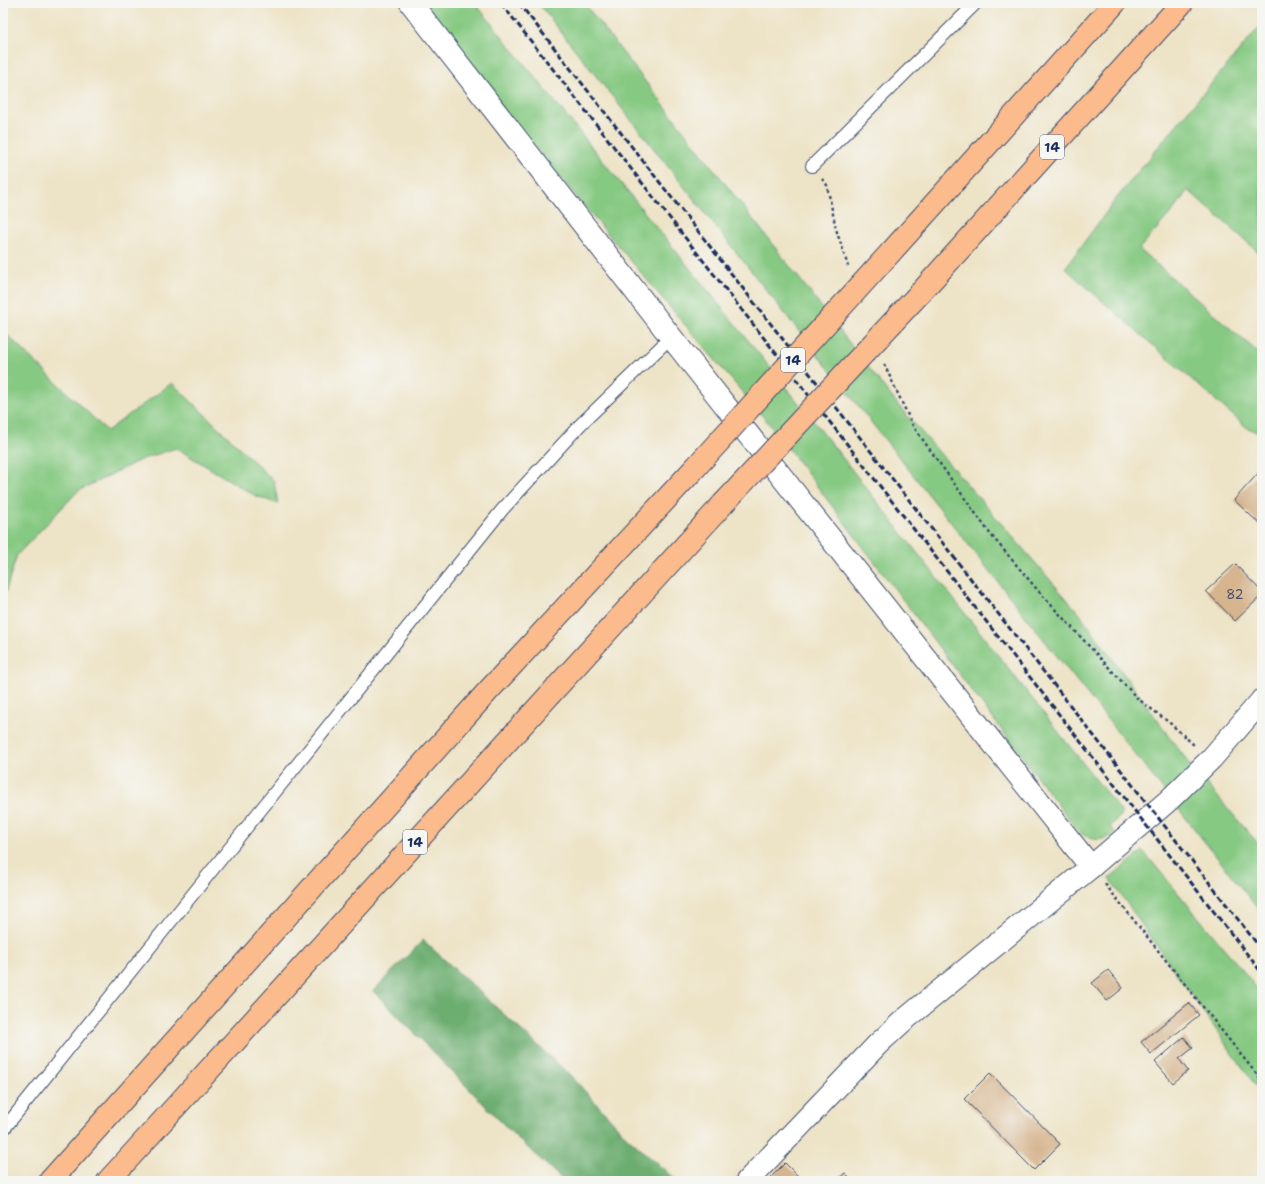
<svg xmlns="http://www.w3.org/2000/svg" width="1265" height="1184" viewBox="0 0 1265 1184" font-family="'Shantell Sans',sans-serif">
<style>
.green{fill:#86c982;stroke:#507c70}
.forest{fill:#6cad70;stroke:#446e67}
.building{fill:#d5b48e}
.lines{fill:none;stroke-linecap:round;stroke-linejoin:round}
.lane-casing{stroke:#3a4a6e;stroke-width:14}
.street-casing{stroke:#3a4a6e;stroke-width:24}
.primary-casing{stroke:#3a4a6e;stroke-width:24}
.path{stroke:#3a4a6e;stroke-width:2.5;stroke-dasharray:3 3;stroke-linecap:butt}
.lane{stroke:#fff;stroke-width:12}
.street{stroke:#fff;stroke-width:22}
.primary{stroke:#fbbb8c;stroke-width:22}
.rail{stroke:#1b2f5e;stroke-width:3;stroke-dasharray:6 3;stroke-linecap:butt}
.primary-bridge-casing{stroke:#3a4a6e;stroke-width:24;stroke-linecap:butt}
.primary-bridge{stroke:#fbbb8c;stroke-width:22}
.labels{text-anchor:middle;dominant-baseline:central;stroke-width:3;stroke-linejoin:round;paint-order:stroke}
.number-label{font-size:13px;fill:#4a506a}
.shield{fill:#f6f6f2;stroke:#5d6b8a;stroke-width:1}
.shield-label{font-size:14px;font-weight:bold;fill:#1b2f5e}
</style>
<rect width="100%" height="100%" fill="#f6f6f2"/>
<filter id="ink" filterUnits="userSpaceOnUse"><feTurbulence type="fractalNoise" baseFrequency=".025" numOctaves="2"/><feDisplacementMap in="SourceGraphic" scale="8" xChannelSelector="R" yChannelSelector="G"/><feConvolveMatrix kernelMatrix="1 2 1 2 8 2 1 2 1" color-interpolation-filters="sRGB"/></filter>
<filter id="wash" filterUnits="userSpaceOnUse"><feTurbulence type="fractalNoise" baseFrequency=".012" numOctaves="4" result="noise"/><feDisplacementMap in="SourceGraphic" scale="16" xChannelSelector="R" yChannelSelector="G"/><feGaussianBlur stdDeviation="0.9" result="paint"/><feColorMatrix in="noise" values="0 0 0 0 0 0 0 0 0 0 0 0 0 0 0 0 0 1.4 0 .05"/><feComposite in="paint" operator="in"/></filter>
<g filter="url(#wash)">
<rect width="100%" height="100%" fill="#ede3c6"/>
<g class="green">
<path d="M420,3H475L819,428L1123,814L1110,826L1115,833C1102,843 1090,841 1078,831L776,432L501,108Z"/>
<polygon points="538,3 584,3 898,405 1079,613 1191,766 1262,848 1262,914"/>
<polygon points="1262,24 1262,255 1188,190 1176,207 1139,249 1262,356 1262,435 1246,427 1065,268 1116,199 1178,123"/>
<polygon points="3,331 107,431 172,383 274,481 278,504 254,495 176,448 140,460 78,491 17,555 3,600"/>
<polygon points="1143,851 1249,978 1262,996 1262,1095 1109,878"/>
</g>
<polygon class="forest" points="423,940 572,1077 626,1136 677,1181 564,1181 515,1136 373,991"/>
<g id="blocks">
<g class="building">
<polygon points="1262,469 1262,526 1234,500"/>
<polygon points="1235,564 1262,592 1262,595 1235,621 1206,591"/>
<polygon points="1108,970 1123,988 1107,1001 1092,983"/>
<polygon points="1189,1003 1199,1015 1151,1054 1141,1042"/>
<polygon points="1184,1037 1193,1048 1179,1059 1188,1071 1173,1083 1155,1062"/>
<polygon points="990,1073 1060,1144 1034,1170 964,1099"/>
<polygon points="785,1163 803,1181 767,1181"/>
<polygon points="845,1173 853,1181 836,1181"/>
</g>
</g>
</g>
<g filter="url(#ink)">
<use href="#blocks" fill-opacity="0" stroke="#3a4a6e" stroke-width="1"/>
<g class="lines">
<g class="lane-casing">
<g id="lane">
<polyline points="812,166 976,3"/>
<polyline points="3,1130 502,510 580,425 671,337"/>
</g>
</g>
<g class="street-casing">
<g id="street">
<polyline points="411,3 671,337 1091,867"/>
<polyline points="747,1181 878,1044 903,1021 1091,867 1169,800 1211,759 1262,700"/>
</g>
</g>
<g class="primary-casing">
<g id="primary">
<polyline points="891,252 1115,3"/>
<polyline points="922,291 1182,3"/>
<polyline points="50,1181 488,691 695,468"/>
<polyline points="108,1181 723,504"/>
</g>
</g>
<g class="path">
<polyline points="822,179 827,185 836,229 848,266"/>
<polyline points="884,364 913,426 991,535 1041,594 1137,698 1171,724 1194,745"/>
<polyline points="1105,884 1262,1081"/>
</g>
<use href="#lane" class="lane"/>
<use href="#street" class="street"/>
<use href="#primary" class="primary"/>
<g class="rail">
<polyline points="501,3 1262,973"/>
<polyline points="519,3 1262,950"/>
</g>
<g class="primary-bridge-casing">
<g id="primary-bridge">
<polyline points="695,468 891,252"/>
<polyline points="723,504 922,291"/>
</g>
</g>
<use href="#primary-bridge" class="primary-bridge"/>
</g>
</g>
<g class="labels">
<g class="number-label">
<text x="1235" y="594">82</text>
</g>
<g class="shield">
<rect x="1040" y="135" width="24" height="24" rx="3"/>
<rect x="781" y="348" width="24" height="24" rx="3"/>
<rect x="403" y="830" width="24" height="24" rx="3"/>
</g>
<g class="shield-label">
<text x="1052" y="147">14</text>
<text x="793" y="360">14</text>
<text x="415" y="842">14</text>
</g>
</g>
<rect width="1265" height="1184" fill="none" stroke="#f6f6f2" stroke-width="16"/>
</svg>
